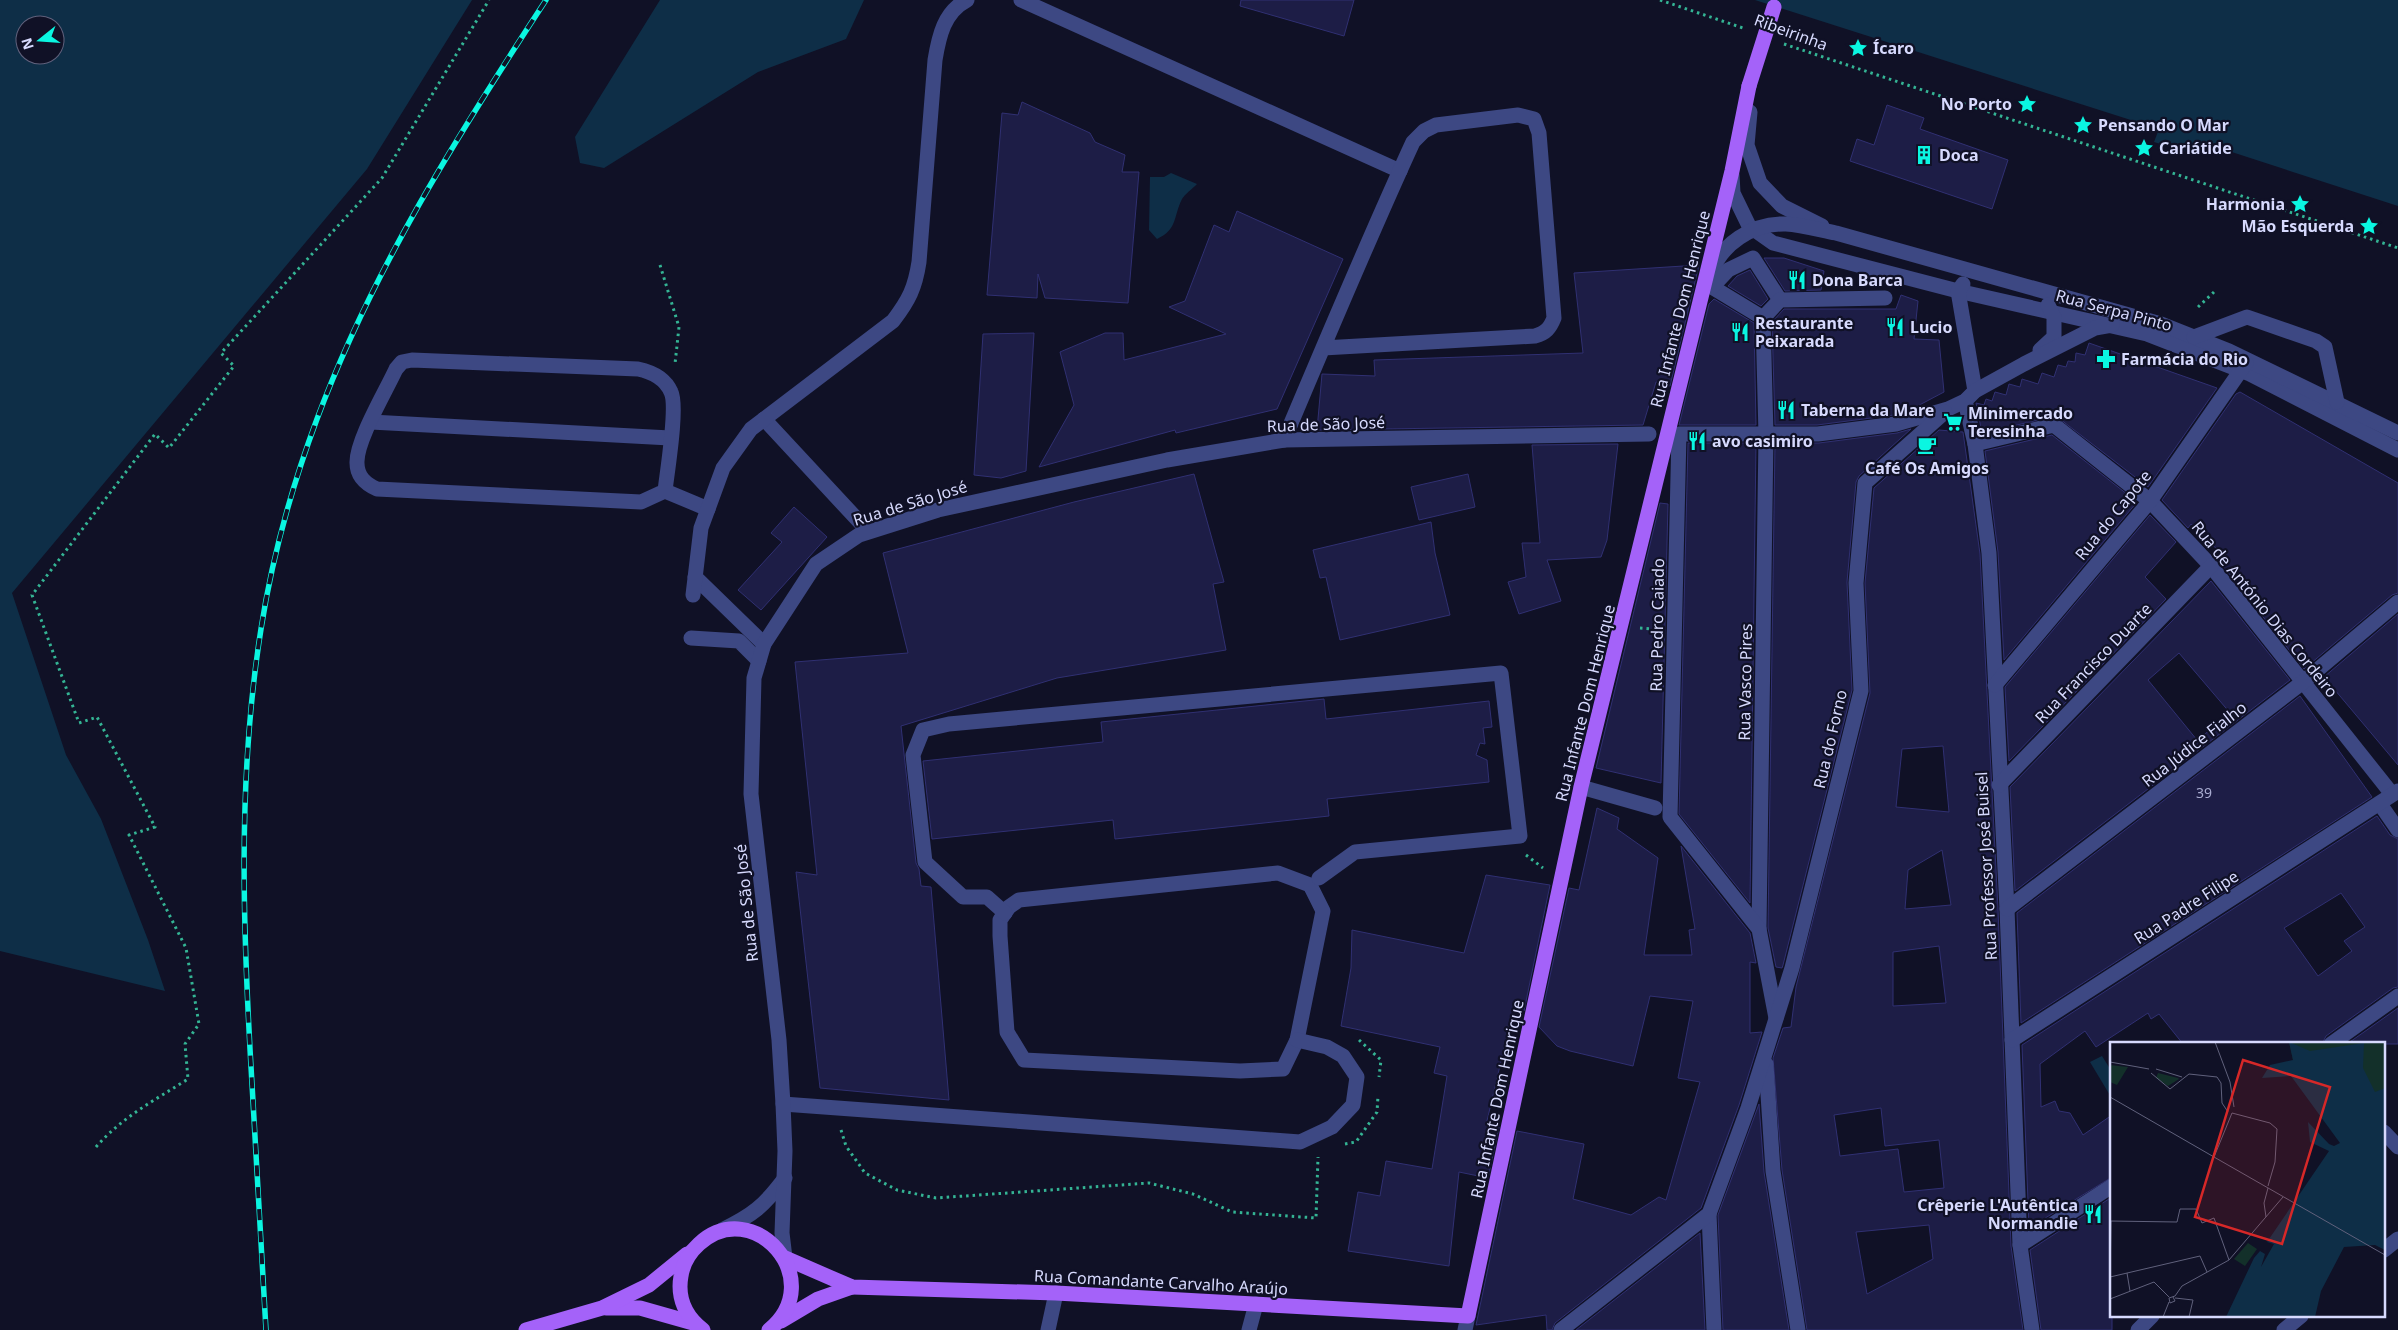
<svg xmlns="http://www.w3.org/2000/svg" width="2398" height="1330" viewBox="0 0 2398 1330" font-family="'Noto Sans',sans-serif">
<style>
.water{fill:#0e2e47;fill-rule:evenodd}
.building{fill:#1d1d46;stroke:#303072;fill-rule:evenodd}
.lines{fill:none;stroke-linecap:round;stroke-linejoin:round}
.path{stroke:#34b494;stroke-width:3;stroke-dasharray:2.5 4;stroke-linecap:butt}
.minor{stroke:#3d4883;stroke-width:15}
.major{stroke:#a462f9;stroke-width:15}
.rail-casing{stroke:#0af6e1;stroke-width:5.5}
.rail{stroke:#101126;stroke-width:4;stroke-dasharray:11;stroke-linecap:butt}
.major-bridge{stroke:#a462f9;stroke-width:15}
.labels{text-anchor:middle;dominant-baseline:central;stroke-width:4.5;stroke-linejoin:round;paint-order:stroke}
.number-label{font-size:14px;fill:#a8abd0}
.street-label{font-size:16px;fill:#d7dafe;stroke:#101126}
.poi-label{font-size:16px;font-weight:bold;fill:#d7dafe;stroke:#101126;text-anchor:start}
.inset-road{fill:none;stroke:#60617c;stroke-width:1}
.view{fill:#d62828;fill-opacity:0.15;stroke:#d62828;stroke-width:2.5}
.inset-edge{fill:none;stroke:#d7dafe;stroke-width:2.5}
</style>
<rect width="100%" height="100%" fill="#101126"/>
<g class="water">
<path d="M0,0H472L367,169L12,593L66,755L101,819L148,940L165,991L0,951ZM25,25H55V55H25Z"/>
<polygon points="660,0 864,0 846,39 758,72 604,168 580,163 575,137"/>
<polygon points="1755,0 2398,0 2398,206 2204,143 2199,156 2154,142 2159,129"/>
<path d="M1171,173L1197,184C1192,189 1185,194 1182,199C1173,217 1178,229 1157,239L1149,230L1150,177H1164Z"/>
<polygon points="2102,1056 2112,1072 2111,1097 2090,1062"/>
</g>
<g class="building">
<polygon points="1241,0 1354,0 1344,36 1240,6"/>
<polygon points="1022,102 1090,133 1095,142 1125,155 1122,172 1139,172 1128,303 1045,298 1038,274 1037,298 987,295 1002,113 1018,115"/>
<polygon points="1887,105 1924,118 1920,129 2008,160 1992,209 1850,161 1857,139 1874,145"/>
<polygon points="1237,211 1343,259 1277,409 1176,433 1175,430 1039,467 1074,405 1060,352 1105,333 1123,333 1124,360 1226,334 1169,307 1185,301 1214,225 1229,232"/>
<polygon points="1764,258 1784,258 1824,271 1821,290 1785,291"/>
<polygon points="1699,265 1670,386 1656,382 1643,425 1317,430 1322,374 1375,376 1374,360 1583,353 1574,273"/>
<polygon points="1750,270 1768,299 1761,306 1728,286 1737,276"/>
<polygon points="1901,295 1918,301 1914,339 1939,340 1944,392 1908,411 1894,415 1817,425 1775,425 1772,322 1784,309 1896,309"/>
<polygon points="1714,299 1754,323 1756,425 1679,425 1709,304"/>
<polygon points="1034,333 1026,471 1001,478 974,475 983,334"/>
<polygon points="2089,343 2217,388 2148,487 2056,416 1982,433 1976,403 1984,405 1986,399 1992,401 1995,392 2006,395 2009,384 2020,387 2022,379 2038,384 2042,373 2054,377 2058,365 2066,367 2068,361 2075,362 2076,353 2085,355"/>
<polygon points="2240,392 2398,483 2398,593 2392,595 2304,669 2224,567 2229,561 2191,524 2188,528 2162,500 2236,394"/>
<polygon points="1911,429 1859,476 1856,482 1847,582 1852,690 1783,965 1782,968 1776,967 1768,928 1775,443 1819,443 1897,433"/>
<path d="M1939,430L1963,432L1980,554L1998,909L2011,1246L2023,1330H1807L1782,1170L1773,1058L1783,1028L1791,1027L1796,987L1870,693L1865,583L1874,488ZM1943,746L1949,812L1896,807L1902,749ZM1942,850L1951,905L1905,909L1908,870ZM1939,946L1946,1003L1893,1006V952ZM1881,1108L1885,1146L1939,1140L1944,1188L1904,1192L1898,1149L1840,1156L1834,1115ZM1929,1225L1933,1259L1867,1294L1856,1232Z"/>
<polygon points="2052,435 2137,502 2004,660 1998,552 1985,451"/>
<polygon points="1688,443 1756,443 1750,903 1679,814"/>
<polygon points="1618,444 1607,540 1601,557 1547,560 1561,601 1519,614 1508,582 1526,577 1522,543 1540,543 1532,445"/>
<polygon points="1194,474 1224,582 1213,584 1226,650 1057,678 901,726 916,863 919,869 921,886 931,887 949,1100 820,1088 796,872 817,875 795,662 908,653 883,553 1074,502"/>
<polygon points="1468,474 1475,507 1419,520 1411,487"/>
<polygon points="1660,503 1668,504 1661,783 1596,768"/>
<polygon points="794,507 827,537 761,610 738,590 782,542 771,533"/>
<polygon points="2150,515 2176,542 2145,577 2166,599 2009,761 2005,687"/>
<polygon points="1431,522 1435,553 1450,615 1340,640 1326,577 1320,578 1313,550"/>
<path d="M2211,581L2290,680L2015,891L2010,787ZM2179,653L2231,714L2197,740L2148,680Z"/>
<polygon points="2398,614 2398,765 2324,677"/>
<polygon points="2300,696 2372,797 2021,1023 2017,913"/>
<polygon points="1324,699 1326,719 1489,701 1492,727 1483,728 1485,744 1480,743 1476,755 1487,760 1489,782 1327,799 1329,816 1115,839 1113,820 932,839 923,761 1103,742 1101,722"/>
<polygon points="1597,808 1619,818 1617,829 1658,858 1644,955 1692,955 1689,930 1695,929 1681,846 1750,933 1756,963 1750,962 1750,1033 1762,1032 1739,1105 1701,1208 1555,1323 1552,1330 1547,1330 1546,1315 1476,1325 1517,1131 1584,1144 1573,1199 1631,1215 1659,1197 1666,1200 1700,1082 1678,1078 1693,1001 1650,996 1633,1066 1570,1051 1557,1046 1539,1027 1569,888 1579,890"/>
<path d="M2377,816L2390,835L2398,839V987L2393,988L2326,1036L2322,1044H2183L2159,1014L2151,1019L2148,1013L2096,1047L2085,1031L2040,1064L2041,1107L2055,1101L2059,1111L2070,1113L2083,1135L2112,1115V1177L2029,1228L2022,1045ZM2341,893L2365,927L2344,941L2352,951L2318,976L2284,928Z"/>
<polygon points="1486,875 1550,885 1524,1011 1515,1002 1486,1125 1499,1127 1488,1178 1459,1172 1449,1266 1348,1251 1358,1192 1380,1196 1386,1161 1432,1169 1447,1076 1434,1073 1440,1047 1341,1026 1351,968 1352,930 1464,953"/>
<polygon points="2398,1008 2398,1044 2347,1044"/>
<polygon points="1759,1104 1764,1172 1789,1330 1723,1330 1718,1215"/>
<polygon points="2112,1197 2112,1330 2041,1330 2030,1250"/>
<polygon points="1700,1233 1705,1330 1576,1330"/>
</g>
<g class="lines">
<g class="path">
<polyline points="1660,0 1746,29"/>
<polyline points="1784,44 2398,248"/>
<polyline points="660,265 679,327 675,364"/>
<polyline points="2198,307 2214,292"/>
<polyline points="1640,628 1654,629"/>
<polyline points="1526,855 1543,868"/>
<polyline points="1359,1040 1381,1060 1379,1077"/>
<polyline points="841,1130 846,1146 865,1173 897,1190 936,1198 1149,1183 1193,1194 1232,1212 1316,1218 1318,1157"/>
<polyline points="1345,1144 1356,1142 1377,1112 1378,1096"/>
<path d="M96,1147C122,1117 155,1100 188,1079L185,1044L199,1024L186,948L129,835L155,827L97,717L79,723L32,595L155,434L169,448L234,366L221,353L382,178L489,0"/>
</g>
<g class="minor">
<polyline points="1021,0 1400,171"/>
<polyline points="1750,112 1747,145 1760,183 1782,206 1822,226"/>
<polyline points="1732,175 1733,193 1749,226 1773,243 1958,291 2147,334 2250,374 2398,450"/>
<path d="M1710,275C1721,244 1752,223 1786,224C1802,225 1820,230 1836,233L2161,324L2229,351L2398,433"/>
<polyline points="1707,284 1763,318"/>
<polyline points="1963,284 1958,291 1975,391"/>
<polyline points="1712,287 1728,270 1753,258 1780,300"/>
<polyline points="2194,337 2247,317 2316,341 2325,347 2337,402"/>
<polyline points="2040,350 2054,337 2054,317 2048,305"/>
<polyline points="1965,401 1975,444 1989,553 2007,909 2020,1245 2032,1330"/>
<polyline points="764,419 868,531"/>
<polyline points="371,422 670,438"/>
<path d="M1284,440C1326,340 1368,240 1413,142L1424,131L1436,125L1518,115L1534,119L1539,133L1554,318C1550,328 1546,333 1535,336L1323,348"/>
<polyline points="1975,444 2054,425 2150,501 2211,566 2392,794"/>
<path d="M665,491L641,502L377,489C366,484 357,477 357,463C356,441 386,391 396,369L402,362L412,360L638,369C652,372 665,378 671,392C678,406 667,473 665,491L708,509"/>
<polyline points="695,577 764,644"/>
<path d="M693,595L701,528L723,468L751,429L893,321C909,300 915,288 919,262L935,60C939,36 944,12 967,0"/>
<polyline points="691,638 739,641 759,661"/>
<polyline points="1995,685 2150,501 2246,363"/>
<polyline points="1999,785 2211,566"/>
<polyline points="1581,787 1655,808"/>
<polyline points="2380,804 2398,830"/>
<polygon points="1278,873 1310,885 1323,911 1297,1040 1283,1069 1240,1071 1024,1060 1007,1032 1000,936 1000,920 1009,907 1019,900"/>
<polyline points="2007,909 2303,682 2398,602"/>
<polyline points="1005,913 987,897 963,897 925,862 913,755 923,730 949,724 1501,673 1520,836 1355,852 1319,878"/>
<polyline points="1759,929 1766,435 1763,318 1780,300 1885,298"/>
<polyline points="1776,1018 1759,929 1670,817 1679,434 1818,434 1896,424 1948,409 1965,401 1975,391 2024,364 2095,328 2112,325"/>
<polyline points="2012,1040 2398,791"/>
<polyline points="2331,1044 2398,996"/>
<polyline points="1766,1064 1773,1171 1798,1330"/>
<polyline points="783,1104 1300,1142 1332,1127 1353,1105 1357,1077 1343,1056 1327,1047 1297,1040"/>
<polyline points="2384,1132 2398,1147"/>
<polyline points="1709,1214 1714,1330"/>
<path d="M722,1230C753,1215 764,1206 785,1178"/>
<polyline points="2020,1245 2112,1186"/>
<polyline points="2384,1250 2398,1239"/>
<polyline points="785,1258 782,1233 785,1151 783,1104 779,1040 751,794 754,678 764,644 816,564 859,535 938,510 1167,460 1284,440 1649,434"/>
<polyline points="1048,1330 1056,1293"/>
<polyline points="1249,1330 1256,1304"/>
<polyline points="1465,1330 1468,1316"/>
<polyline points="1561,1330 1709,1214 1748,1108 1792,968 1861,691 1856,583 1865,483 1945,412"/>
<polyline points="2138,1330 2152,1316"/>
<polyline points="2284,1330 2301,1316"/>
</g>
<g class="major">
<polyline points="785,1258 852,1287 1056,1293 1468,1316 1581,787 1732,171 1749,86"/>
<polyline points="606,1308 640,1308 693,1323"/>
<polyline points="781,1321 818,1299 852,1287"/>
<polyline points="526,1330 602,1308 649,1285 687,1254"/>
<path d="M703,1330C686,1317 677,1298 681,1276C683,1263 689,1253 699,1244C753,1194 830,1280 769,1330"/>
</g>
<g class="rail-casing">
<path id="rail" d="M266,1330C261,1248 257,1166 252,1084C243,933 237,779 261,629C272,558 292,486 317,419C373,269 459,133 546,0"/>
</g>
<use href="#rail" class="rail"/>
<polyline class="major-bridge" points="1749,86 1774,7"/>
</g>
<defs>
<g id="sight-bare" transform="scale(1.5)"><path d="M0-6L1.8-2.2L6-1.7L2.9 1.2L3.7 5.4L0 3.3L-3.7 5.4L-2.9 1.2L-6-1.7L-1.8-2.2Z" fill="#0af6e1" stroke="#101126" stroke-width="2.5" paint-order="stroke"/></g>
<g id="building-bare" transform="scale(1.5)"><path d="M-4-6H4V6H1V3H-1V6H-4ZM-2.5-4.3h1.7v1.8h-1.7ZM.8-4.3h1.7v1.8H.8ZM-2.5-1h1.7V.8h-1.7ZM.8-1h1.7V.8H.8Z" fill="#0af6e1" stroke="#101126" stroke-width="2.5" paint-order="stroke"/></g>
<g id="restaurant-bare" transform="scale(1.5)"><path d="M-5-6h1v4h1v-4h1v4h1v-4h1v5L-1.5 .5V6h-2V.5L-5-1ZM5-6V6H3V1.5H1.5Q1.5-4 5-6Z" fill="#0af6e1" stroke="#101126" stroke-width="2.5" paint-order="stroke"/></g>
<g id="pharmacy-bare" transform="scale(1.5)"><path d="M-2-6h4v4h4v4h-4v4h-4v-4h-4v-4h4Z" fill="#0af6e1" stroke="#101126" stroke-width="2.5" paint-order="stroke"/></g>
<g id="supermarket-bare" transform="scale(1.5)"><path d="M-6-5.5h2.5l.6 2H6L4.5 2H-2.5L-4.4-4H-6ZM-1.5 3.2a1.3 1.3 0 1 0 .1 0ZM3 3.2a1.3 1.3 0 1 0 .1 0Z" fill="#0af6e1" stroke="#101126" stroke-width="2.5" paint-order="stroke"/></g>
<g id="cafe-bare" transform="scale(1.5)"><path d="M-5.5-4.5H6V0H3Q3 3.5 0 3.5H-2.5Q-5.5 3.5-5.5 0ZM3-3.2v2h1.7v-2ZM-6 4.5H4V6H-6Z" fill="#0af6e1" stroke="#101126" stroke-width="2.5" paint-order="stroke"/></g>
</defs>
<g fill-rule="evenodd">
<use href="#sight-bare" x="1858" y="48"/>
<use href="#sight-bare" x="2027" y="104"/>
<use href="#sight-bare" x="2083" y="125"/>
<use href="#sight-bare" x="2144" y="148"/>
<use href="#building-bare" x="1924" y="155"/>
<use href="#sight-bare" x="2300" y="204"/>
<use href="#sight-bare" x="2369" y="226"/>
<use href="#restaurant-bare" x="1797" y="280"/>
<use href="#restaurant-bare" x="1895" y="327"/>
<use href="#restaurant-bare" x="1740" y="332"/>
<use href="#pharmacy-bare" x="2106" y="359"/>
<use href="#restaurant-bare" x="1786" y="410"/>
<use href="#supermarket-bare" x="1953" y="422"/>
<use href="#restaurant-bare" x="1697" y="441"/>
<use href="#cafe-bare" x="1927" y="445"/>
<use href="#restaurant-bare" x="2093" y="1214"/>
</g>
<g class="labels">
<g class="number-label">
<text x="2204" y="792">39</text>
</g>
<g class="street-label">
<text transform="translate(1791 32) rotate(20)">Ribeirinha</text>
<text transform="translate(1680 309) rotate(-76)">Rua Infante Dom Henrique</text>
<text transform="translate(2114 310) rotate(15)">Rua Serpa Pinto</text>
<text transform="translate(1326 424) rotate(-2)">Rua de São José</text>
<text transform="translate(910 503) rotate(-17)">Rua de São José</text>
<text transform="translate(2113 515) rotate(-51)">Rua do Capote</text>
<text transform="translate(2265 609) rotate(51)">Rua de António Dias Cordeiro</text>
<text transform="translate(1657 625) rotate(-89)">Rua Pedro Caiado</text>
<text transform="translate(2093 663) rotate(-46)">Rua Francisco Duarte</text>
<text transform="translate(1745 682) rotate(-89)">Rua Vasco Pires</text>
<text transform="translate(1585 703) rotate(-76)">Rua Infante Dom Henrique</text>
<text transform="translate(1830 739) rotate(-77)">Rua do Forno</text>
<text transform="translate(2194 744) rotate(-38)">Rua Júdice Fialho</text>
<text transform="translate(1986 866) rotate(-93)">Rua Professor José Buisel</text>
<text transform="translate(746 903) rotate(-96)">Rua de São José</text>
<text transform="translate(2186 907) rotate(-33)">Rua Padre Filipe</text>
<text transform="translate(1497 1099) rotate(-78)">Rua Infante Dom Henrique</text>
<text transform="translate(1161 1282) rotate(3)">Rua Comandante Carvalho Araújo</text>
</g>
<g class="poi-label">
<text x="1873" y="48">Ícaro</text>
<text x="2012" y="104" text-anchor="end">No Porto</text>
<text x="2098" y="125">Pensando O Mar</text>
<text x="2159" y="148">Cariátide</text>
<text x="1939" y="155">Doca</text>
<text x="2285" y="204" text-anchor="end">Harmonia</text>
<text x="2354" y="226" text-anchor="end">Mão Esquerda</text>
<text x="1812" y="280">Dona Barca</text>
<text x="1755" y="323">Restaurante<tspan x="1755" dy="18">Peixarada</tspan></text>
<text x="1910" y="327">Lucio</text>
<text x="2121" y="359">Farmácia do Rio</text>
<text x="1801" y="410">Taberna da Mare</text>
<text x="1968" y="413">Minimercado<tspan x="1968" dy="18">Teresinha</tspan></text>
<text x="1712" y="441">avo casimiro</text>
<text x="1927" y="468" text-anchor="middle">Café Os Amigos</text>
<text x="2078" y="1205" text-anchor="end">Crêperie L'Autêntica<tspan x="2078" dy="18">Normandie</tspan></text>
</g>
</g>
<g transform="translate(2110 1042)">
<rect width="275" height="275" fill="#101126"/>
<path d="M179,0H275V63L183,18ZM0,23L18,25L7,43L0,40ZM48,31L68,36L69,37L58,44L46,36ZM138,201L147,207L135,224L124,217Z" fill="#13302a"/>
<path d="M179,0L200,9L254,1L253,26L265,50L275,46V208L265,203L234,205L211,249L205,275H116L144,216L150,209L155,212L151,225L164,202L157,200L219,109L200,100L198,80L219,102L224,104L230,101L181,34L152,36L160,23L183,18Z" fill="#0e2e47"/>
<path class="inset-road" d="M105,0L120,40L124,65M0,20L39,27M46,27L72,35M41,31L60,47L79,32L107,35L111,41L112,61L118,70M0,55L104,115M122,71L160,81L167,87L165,120L158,144M122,71L104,115L275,213M156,175L154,161L158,146M0,179L67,180L70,167H86L92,181L104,176L119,218M17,231L20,249M0,235L90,214L97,230M0,240L1,179M63,255L65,259L60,261L59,256L65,254L72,244L119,218L173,155M65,256L83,258L79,275M0,257L44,240L59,255M53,275L59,260"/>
<path class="view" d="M133,18L220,45L172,202L85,175Z"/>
<rect width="275" height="275" class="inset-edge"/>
</g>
<g transform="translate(40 40) rotate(253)"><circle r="24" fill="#101126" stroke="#60617c"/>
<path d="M0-4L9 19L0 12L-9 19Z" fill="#0af6e1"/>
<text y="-8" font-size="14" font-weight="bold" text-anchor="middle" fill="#d7dafe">N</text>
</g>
</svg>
